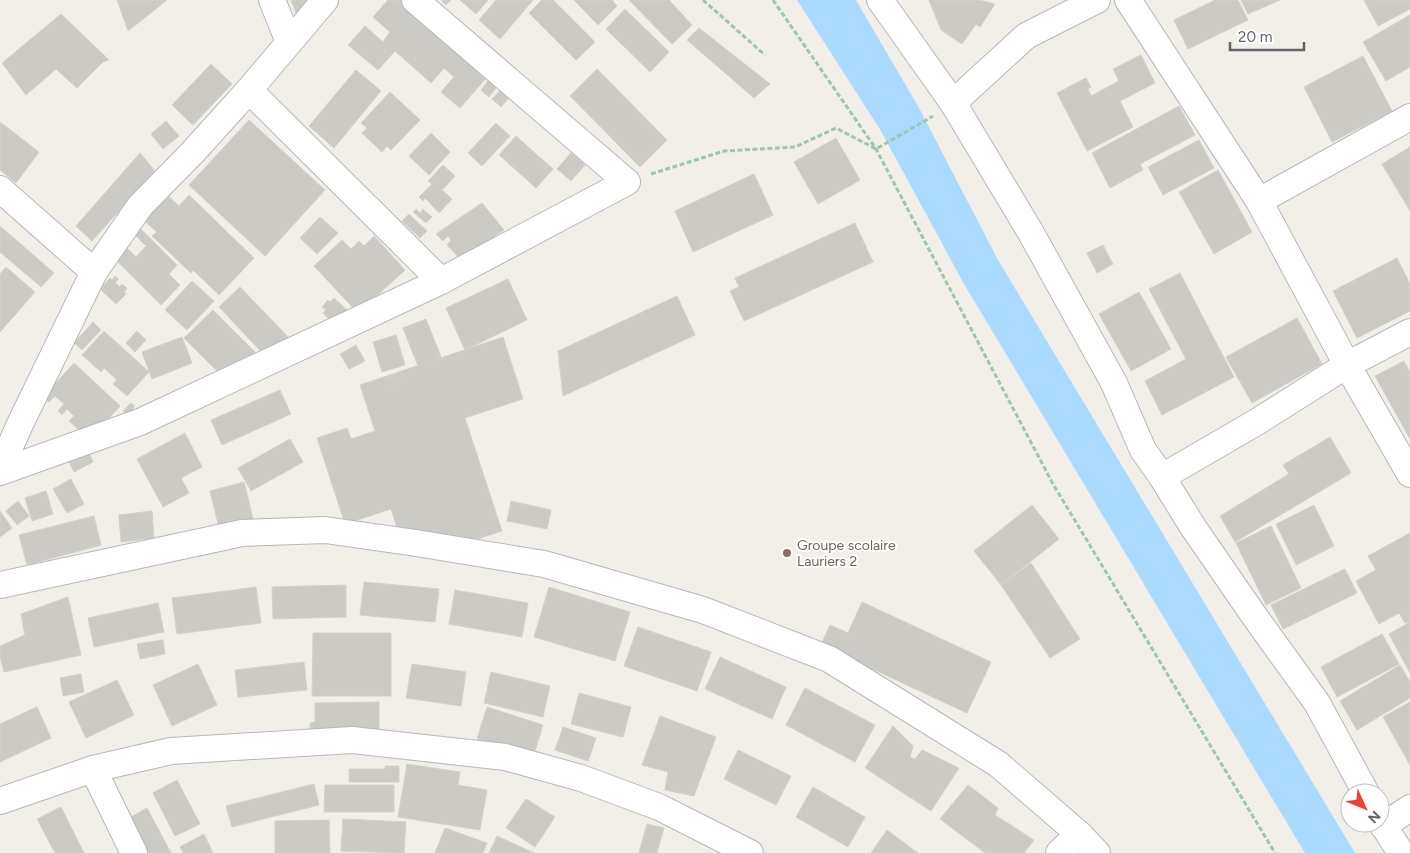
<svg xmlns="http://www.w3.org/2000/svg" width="1410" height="853" viewBox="0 0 1410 853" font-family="Figtree,sans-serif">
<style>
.water{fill:#aadaff}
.building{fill:#cccac5;stroke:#d6d1c6}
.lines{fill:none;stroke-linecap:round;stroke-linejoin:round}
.street-casing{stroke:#b5b8bc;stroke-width:28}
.path{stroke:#9cc7a9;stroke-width:3;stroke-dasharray:5 2.5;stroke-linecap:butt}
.street{stroke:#fff;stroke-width:26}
.education-dot{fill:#8d6e63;stroke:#fff;stroke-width:2}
.labels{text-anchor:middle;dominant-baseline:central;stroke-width:4;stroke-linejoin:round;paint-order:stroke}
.education-label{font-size:14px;fill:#785e54;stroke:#fff;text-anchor:start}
</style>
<rect width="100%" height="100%" fill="#f1efe8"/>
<polygon class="water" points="797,0 856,0 919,108 998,260 1355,853 1305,853 964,284 881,131"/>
<g class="building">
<polygon points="117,0 167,0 128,31"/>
<polygon points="291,0 307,0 296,13"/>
<polygon points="388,0 402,0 488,76 460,108 441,92 454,77 444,68 431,83 395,51 378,70 348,45 365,26 383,42 390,32 373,17"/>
<polygon points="441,0 451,0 446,5"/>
<polygon points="460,0 488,0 476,14"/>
<polygon points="496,0 533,0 500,39 479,20"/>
<polygon points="542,0 553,0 595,42 576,60 529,13"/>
<polygon points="574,0 612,0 617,6 598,25"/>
<polygon points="629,0 669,0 692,25 672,44"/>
<polygon points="929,0 979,0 995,4 980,27 976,24 962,44 941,30"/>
<polygon points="1215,0 1238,0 1248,20 1188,49 1174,20"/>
<polygon points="1241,0 1280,0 1248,14"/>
<polygon points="1364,0 1410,0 1410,9 1378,26"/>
<polygon points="625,9 669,52 650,72 606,29"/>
<polygon points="61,14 109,60 103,62 77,88 56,69 26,95 2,63"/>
<polygon points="1410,15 1410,67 1386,81 1363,42"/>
<polygon points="699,28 770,84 754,98 687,40"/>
<polygon points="1141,55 1155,83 1120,101 1133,127 1087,151 1057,93 1086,78 1091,87 1088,89 1091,96 1119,81 1113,69"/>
<polygon points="1363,56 1392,111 1332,142 1304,87"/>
<polygon points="211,64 232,84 193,125 172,105"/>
<polygon points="597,69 667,140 640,167 570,96"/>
<polygon points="356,70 381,91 334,148 309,126"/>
<polygon points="491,77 500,83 489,97 481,90"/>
<polygon points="504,86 512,94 501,107 492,99"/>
<polygon points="390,92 420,120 391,150 387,146 382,152 362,133 367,128 361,123"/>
<polygon points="1179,106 1195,135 1140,164 1143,170 1110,188 1092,153"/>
<polygon points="249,120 325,190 265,256 189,185"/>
<polygon points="166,121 179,136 163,149 151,134"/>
<polygon points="0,122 39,152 16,183 0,170"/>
<polygon points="496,123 510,136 482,166 468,153"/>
<polygon points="431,133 450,152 429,175 409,156"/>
<polygon points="516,136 553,169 536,188 499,155"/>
<polygon points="836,138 860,180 818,204 794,162"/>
<polygon points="1199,140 1214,168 1163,195 1148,167"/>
<polygon points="1410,147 1410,211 1382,164"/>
<polygon points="140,153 155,171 92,241 76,226"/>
<polygon points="571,153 585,165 571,181 557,169"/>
<polygon points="443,165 455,176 442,190 452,199 439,213 425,198 423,201 419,197 432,184 428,181"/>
<polygon points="1218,170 1252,232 1214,254 1179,192"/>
<polygon points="754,174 773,215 693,252 675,211"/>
<polygon points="165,193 179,206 189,195 254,258 219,295 193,270 191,273 152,236 157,232 141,218"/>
<polygon points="482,203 504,230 460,259 447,245 451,240 448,236 443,241 436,234"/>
<polygon points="416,209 420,213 423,209 432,217 426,223 413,212"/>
<polygon points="409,214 427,231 420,238 402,221"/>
<polygon points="320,217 338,233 317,254 300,238"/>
<polygon points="855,223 873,262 744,321 730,291 739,287 735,278"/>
<polygon points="0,226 54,273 41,287 0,252"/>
<polygon points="138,226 177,265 169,274 180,285 161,305 110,254 122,243 136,257 146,246 132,232"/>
<polygon points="374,236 405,270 358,313 314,266 342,240 351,249 359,241 364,246"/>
<polygon points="1103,245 1113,264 1097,273 1087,253"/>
<polygon points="1397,258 1410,284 1410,311 1357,338 1333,291"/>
<polygon points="6,267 35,292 0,332 0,274"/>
<polygon points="1180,273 1234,377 1162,415 1145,381 1186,359 1149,289"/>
<polygon points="115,276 119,279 115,282 119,287 122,284 127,288 124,292 126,294 116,304 100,289 110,278 112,280"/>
<polygon points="508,279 527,320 465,350 446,308"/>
<polygon points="192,281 214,301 187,330 165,310"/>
<polygon points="240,287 290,339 269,360 219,307"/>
<polygon points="1139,292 1171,349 1131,371 1099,314"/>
<polygon points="677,296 695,335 563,396 558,351"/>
<polygon points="334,298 349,312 336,326 323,313 326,310 322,307 328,300 330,302"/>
<polygon points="213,310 260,357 231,385 184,338"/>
<polygon points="1297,318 1322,364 1252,403 1226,357"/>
<polygon points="426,319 443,362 420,371 403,328"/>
<polygon points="93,322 101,330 82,350 74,343"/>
<polygon points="104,331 149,372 127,396 113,384 117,380 104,368 101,372 82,355"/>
<polygon points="137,331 146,340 135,352 126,343"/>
<polygon points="396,335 405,365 382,372 373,342"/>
<polygon points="182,337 192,363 152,379 142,352"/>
<polygon points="503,337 523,399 465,418 502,531 440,551 403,546 391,509 345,524 317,438 347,428 351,439 375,431 360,385"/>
<polygon points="356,345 365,361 349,369 340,354"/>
<polygon points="1404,361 1410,372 1410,439 1375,376"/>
<polygon points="74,363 120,406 90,440 69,421 74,416 67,409 62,415 58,411 64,404 55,396 49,402 43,397"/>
<polygon points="401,371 405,379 390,387 386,379"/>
<polygon points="280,390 291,414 222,445 211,420"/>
<polygon points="131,403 135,406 133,408 137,412 133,420 123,411"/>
<polygon points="185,433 202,467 181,478 189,493 163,507 137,459"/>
<polygon points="1330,437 1351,473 1235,542 1220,516 1289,474 1283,465"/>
<polygon points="290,439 303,462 251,491 238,468"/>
<polygon points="87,448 93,462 74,472 67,457"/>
<polygon points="71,479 84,504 67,513 53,489"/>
<polygon points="244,482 254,523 220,532 210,491"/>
<polygon points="46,491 53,514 32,521 25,498"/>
<polygon points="18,501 29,516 17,525 6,511"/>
<polygon points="511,501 551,510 547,529 507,521"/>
<polygon points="1032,505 1059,539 1001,585 974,551"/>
<polygon points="1314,505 1334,546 1296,565 1276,524"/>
<polygon points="0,511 12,528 0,537"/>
<polygon points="152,511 154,538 121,542 119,515"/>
<polygon points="94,516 101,545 27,565 19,535"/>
<polygon points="1271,526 1301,588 1266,605 1236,543"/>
<polygon points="1410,533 1410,621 1405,623 1399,613 1379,624 1356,581 1376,570 1368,556"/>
<polygon points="1031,563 1080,639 1050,658 1001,585"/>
<polygon points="1345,569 1357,593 1283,629 1271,605"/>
<polygon points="364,582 439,589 435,622 360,615"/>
<polygon points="346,585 346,617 273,619 272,587"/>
<polygon points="256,587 261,623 177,634 172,598"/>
<polygon points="549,587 630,612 615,661 534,637"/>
<polygon points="455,590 528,603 522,637 449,624"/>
<polygon points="68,597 81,655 4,672 0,657 0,646 25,635 21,614"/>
<polygon points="862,602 991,662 967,713 821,645 830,625 848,633"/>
<polygon points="158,603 164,632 94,647 88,618"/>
<polygon points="1410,622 1410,673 1389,634"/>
<polygon points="638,627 711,652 697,691 624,666"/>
<polygon points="313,633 391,633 391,696 312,696"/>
<polygon points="1382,634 1399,664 1337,697 1321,667"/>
<polygon points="163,640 165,654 140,659 137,644"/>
<polygon points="720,657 786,687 772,719 705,689"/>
<polygon points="304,662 307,690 238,697 235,670"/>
<polygon points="198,664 217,705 172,726 153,685"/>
<polygon points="412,664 466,672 461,706 406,698"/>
<polygon points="1400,665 1410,682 1410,698 1357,730 1340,701"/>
<polygon points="491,672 550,686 543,717 484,703"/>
<polygon points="81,674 84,692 63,696 60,678"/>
<polygon points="117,680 134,715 86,738 69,702"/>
<polygon points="805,688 875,725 855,762 786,725"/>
<polygon points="579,693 631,707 623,737 571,724"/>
<polygon points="379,702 379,732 310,734 310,723 315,722 315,703"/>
<polygon points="1410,702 1410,765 1383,717"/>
<polygon points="37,707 51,738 0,762 0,724"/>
<polygon points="487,707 543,725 533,757 477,739"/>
<polygon points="660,716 716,737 694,796 665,790 668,772 642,765"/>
<polygon points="893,726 913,746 910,757 915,759 922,750 959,768 931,811 865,768"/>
<polygon points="563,727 596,738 588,761 555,750"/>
<polygon points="738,750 791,776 776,805 724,779"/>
<polygon points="407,764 460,772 458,785 487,790 480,830 398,817"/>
<polygon points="385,766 399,766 399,782 349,782 349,769 385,769"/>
<polygon points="177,780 200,824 175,836 153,793"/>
<polygon points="314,784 319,805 232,827 226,806"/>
<polygon points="325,785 394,785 394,812 324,812"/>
<polygon points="968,785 998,808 995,815 1034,840 1024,853 985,853 940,819"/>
<polygon points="813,787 865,817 848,847 796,817"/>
<polygon points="526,799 555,817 535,847 506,828"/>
<polygon points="61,807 84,853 55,853 37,819"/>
<polygon points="147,808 171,853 138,853 122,822"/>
<polygon points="343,819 406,822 404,853 341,851"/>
<polygon points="329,820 330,853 275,853 275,821"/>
<polygon points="647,824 664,828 657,853 639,853"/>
<polygon points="445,828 487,843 483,853 435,853"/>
<polygon points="887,830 918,853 871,853"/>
<polygon points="204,834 213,853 183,853 180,847"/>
<polygon points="497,836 534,853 489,853"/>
</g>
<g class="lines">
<g class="street-casing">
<g id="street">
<polyline points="272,0 289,42"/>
<polyline points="880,0 953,103 1031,233 1114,383 1143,450 1162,477 1193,527 1255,617 1317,703 1366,793"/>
<polyline points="1128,0 1259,201 1347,365 1410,474"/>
<polyline points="249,90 441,281"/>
<polyline points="953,103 1026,36 1097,0"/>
<polyline points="0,189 94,272"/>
<polyline points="1259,201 1410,117"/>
<polyline points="0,469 21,422 94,272 140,206 193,152 249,90 325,0"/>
<polyline points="0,472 140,422 441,281 627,182 415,0"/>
<polyline points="1162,477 1255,423 1347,365 1410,332"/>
<polyline points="0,585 242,533 325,530 416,543 544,564 703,610 829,659 998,764 1079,834 1097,853"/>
<polyline points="93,769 134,853"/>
<polyline points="0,801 93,769 171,751 352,740 505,757 581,778 659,807 750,853"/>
<polyline points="1380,820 1401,853"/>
<polyline points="1383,826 1410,808"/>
<polyline points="1059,853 1079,834"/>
</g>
</g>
<g class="path">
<polyline points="703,0 765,55"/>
<polyline points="773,0 876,149 1053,484 1275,853"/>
<polyline points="651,174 724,151 795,147 836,128 876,149 933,116"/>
</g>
<use href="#street" class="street"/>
</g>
<circle class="education-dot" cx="787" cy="553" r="5"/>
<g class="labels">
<g class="education-label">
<text x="797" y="545">Groupe scolaire<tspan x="797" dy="16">Lauriers 2</tspan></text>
</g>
</g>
<g transform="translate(1365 808) rotate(134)"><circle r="24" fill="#ffffff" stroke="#bfc1c3"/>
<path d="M0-4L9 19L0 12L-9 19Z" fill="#ea4335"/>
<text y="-8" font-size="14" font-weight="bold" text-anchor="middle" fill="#5f6368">N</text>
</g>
<path d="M1230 42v8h74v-8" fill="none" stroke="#5f6368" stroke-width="2.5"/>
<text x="1238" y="42" font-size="15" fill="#5f6368" stroke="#ffffff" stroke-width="4" paint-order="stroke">20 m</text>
</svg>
